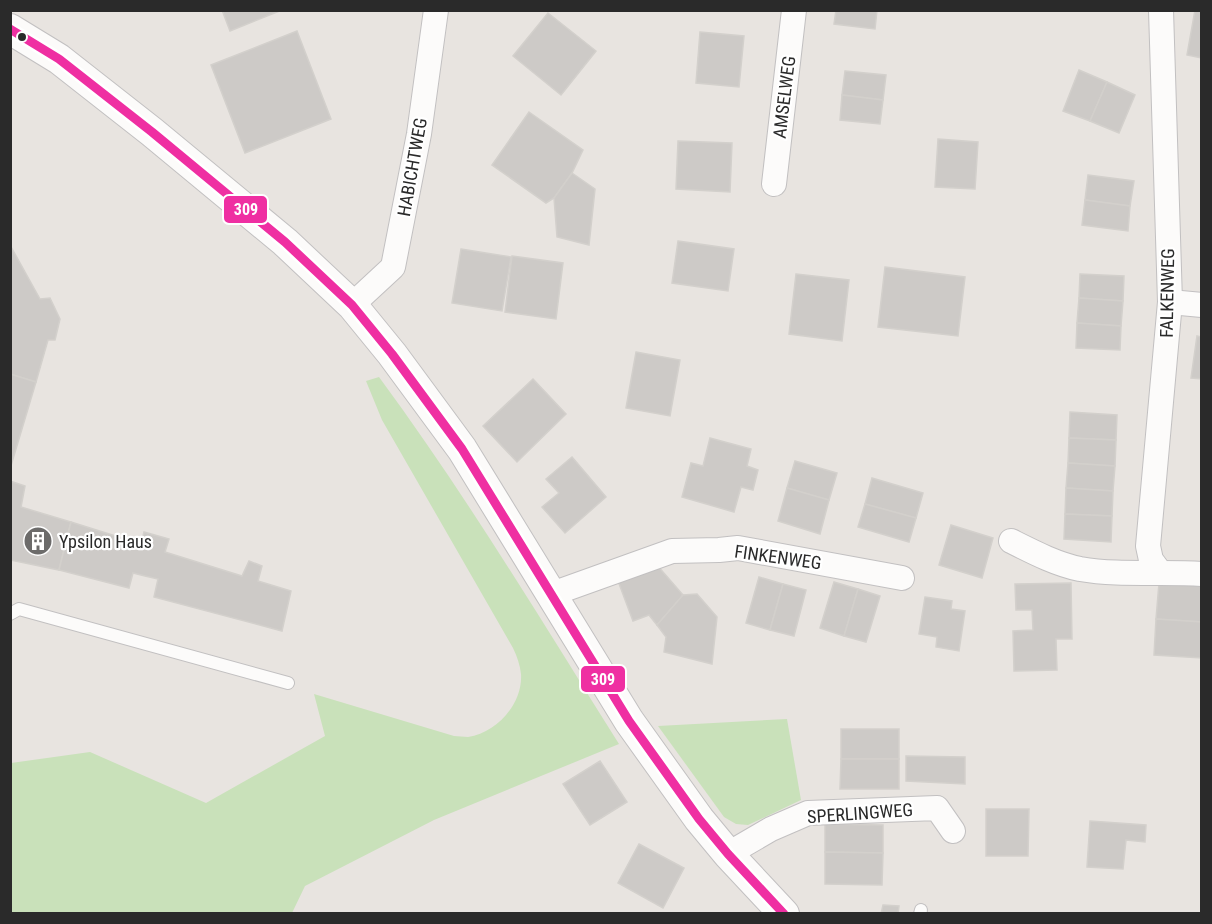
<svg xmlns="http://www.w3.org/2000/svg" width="1212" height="924" viewBox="0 0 1212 924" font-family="'Roboto Condensed',sans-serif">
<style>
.green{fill:#c9e1ba}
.building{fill:#cdcac7;stroke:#d3d0cc;stroke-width:1.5}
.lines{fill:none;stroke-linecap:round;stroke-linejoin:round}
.service-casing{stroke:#c2c0c1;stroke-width:14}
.minor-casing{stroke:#c2c0c1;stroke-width:26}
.tertiary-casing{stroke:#c2c0c1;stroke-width:32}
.service{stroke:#fcfbfa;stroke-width:12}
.minor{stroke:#fcfbfa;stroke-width:24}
.tertiary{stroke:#fcfbfa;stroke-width:30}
.bus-1-casing{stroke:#fff;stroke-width:14}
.bus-1{stroke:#ef2fa2;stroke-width:9}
.bus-dot{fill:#2a2a2a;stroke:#fff;stroke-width:2}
.labels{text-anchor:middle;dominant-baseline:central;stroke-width:4.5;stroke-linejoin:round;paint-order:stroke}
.street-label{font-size:18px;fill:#2a2a2a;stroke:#fff}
.poi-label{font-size:18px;fill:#2a2a2a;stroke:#fff;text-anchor:start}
.line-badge{stroke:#fff;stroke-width:2}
.badge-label{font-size:16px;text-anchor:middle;font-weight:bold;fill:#fff}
</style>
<rect width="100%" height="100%" fill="#e8e4e0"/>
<g class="green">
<path d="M379,377C466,495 541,620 619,744L434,820L305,886L292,913H11V763L90,752L206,803L325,736L314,694L454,736C458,736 464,737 468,737C497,733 523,703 521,674C520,665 517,656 513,648L382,420L366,381Z"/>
<polygon points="787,719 801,800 748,825 736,824 724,817 658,726"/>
</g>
<g class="building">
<polygon points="222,10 282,10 230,31"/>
<polygon points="836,10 877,10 875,29 834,24"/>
<polygon points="1195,10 1202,10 1202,58 1187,55"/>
<polygon points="548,13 596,51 561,95 513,56"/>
<polygon points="297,31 331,119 245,153 211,65"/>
<polygon points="700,32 744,36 739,87 696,83"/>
<polygon points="1079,70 1107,82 1090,121 1063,111"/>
<polygon points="845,71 886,75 883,100 842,95"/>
<polygon points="1107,82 1135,95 1119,133 1090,121"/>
<polygon points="842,95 883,100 880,124 840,120"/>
<polygon points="529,112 583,150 572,173 554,198 546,203 492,165"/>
<polygon points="938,139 978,142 975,189 935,187"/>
<polygon points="678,141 732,143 730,192 676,189"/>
<polygon points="572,173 595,189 589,245 557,237 554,198"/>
<polygon points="1088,175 1134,181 1130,206 1085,200"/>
<polygon points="1085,200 1130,206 1128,231 1082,225"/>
<polygon points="678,241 734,249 728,291 672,283"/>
<polygon points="10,245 40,299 50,298 60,319 55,340 48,340 36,382 10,374"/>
<polygon points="461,249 511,257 502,311 452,303"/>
<polygon points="512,256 563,263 556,319 505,312"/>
<polygon points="885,267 965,277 958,336 878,327"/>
<polygon points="796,274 849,280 842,341 789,334"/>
<polygon points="1080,274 1124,276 1123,301 1079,298"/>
<polygon points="1079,298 1123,301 1121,326 1077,323"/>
<polygon points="1077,323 1121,326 1120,350 1076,348"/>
<polygon points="1197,336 1202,337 1202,379 1191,378"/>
<polygon points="636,352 680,360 670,416 626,408"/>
<polygon points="10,374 36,382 10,469"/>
<polygon points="533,379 566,414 517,462 483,426"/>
<polygon points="1070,412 1117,415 1116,440 1069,438"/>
<polygon points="710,438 751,449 747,466 758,470 753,490 741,487 734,512 682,497 691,463 703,466"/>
<polygon points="1069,438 1116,440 1115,466 1068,463"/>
<polygon points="572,457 606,497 565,533 542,507 559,493 546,479"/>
<polygon points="795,461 837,473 829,500 787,488"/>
<polygon points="1068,463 1115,466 1113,491 1066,488"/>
<polygon points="872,478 923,493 916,518 865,504"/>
<polygon points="10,481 25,486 21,507 71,522 59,570 10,560"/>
<polygon points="787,488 829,500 820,534 778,521"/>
<polygon points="1066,488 1113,491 1112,516 1065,514"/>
<polygon points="865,504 916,518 909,542 858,527"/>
<polygon points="1065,514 1112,516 1111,542 1064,539"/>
<polygon points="71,522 141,544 144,532 169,539 165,552 242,576 249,561 262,566 258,581 291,591 282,631 154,597 158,579 145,576 133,573 129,588 59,570"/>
<polygon points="951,525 993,538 982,578 939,565"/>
<polygon points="656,564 683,595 657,625 649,615 633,621 618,581"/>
<polygon points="759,577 783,584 770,630 746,623"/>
<polygon points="834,582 858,589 844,636 820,628"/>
<polygon points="1071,583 1072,639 1056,639 1057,670 1014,671 1013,631 1033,630 1032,610 1016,610 1015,584"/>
<polygon points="1159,583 1202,586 1202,622 1156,619"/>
<polygon points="783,584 806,590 794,636 770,630"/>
<polygon points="858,589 880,596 866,642 844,636"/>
<polygon points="697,594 717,617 712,664 664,652 666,637 657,625 683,595"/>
<polygon points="925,597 952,601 951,609 965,611 959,651 936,647 937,637 919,634"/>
<polygon points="1156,619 1202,622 1202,658 1154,655"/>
<rect x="841" y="729" width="58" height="30"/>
<polygon points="906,756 965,757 965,784 906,781"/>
<polygon points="841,759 899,759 899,789 840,789"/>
<polygon points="600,761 627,802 590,825 563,784"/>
<polygon points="986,809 1029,809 1028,856 986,856"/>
<polygon points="1090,821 1146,825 1145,842 1126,840 1123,869 1087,867"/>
<polygon points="825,824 883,825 883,853 825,852"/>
<polygon points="639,844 684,868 663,908 618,883"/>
<polygon points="825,852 883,853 882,885 825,884"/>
<polygon points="883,905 899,906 898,914 881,914"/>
</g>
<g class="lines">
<g class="service-casing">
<g id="service">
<polyline points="10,614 19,609 288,683"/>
<polyline points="920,914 921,910"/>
</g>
</g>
<g class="minor-casing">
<g id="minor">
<polyline points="774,184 794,10"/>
<polyline points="1170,302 1202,305"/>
<polyline points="352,305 393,267 419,134 436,10"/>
<path d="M1011,541C1033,552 1056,564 1080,569C1120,576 1161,571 1202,574"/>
<polyline points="1160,572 1151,560 1148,546 1170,302 1161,10"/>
<polyline points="552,594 672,551 719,550 738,548 902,578"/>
<polyline points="728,854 771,829 808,813 937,808 953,831"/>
</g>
</g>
<g class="tertiary-casing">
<polyline id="tertiary" points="10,29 59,59 152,132 285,242 352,305 392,354 462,449 629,721 699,819 728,854 784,914"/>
</g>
<use href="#service" class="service"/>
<use href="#minor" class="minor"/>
<use href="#tertiary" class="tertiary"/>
<g class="bus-1-casing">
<polyline id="bus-1" points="10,29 59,59 152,132 285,242 352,305 392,354 462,449 629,721 699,819 728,854 784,914"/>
</g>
<use href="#bus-1" class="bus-1"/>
</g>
<defs>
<g id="building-disc" transform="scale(1.5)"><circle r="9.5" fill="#6c6b6a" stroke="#fff"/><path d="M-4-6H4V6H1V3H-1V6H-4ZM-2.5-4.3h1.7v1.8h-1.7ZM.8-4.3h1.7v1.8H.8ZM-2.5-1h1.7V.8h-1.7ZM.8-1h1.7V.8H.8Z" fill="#fff"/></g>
</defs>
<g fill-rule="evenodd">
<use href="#building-disc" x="38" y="541"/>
</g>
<circle class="bus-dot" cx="22" cy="37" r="5"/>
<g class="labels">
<g class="street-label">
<text transform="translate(784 97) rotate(-83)">AMSELWEG</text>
<text transform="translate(412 167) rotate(-80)">HABICHTWEG</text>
<text transform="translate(1167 293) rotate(-89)">FALKENWEG</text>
<text transform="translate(778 557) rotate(8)">FINKENWEG</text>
<text transform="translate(860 813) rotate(-4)">SPERLINGWEG</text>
</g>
<g class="poi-label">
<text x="59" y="541">Ypsilon Haus</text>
</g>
</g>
<g class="line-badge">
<rect x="223" y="195" width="45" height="29" rx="6" fill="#ef2fa2"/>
<rect x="580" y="665" width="46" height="28" rx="6" fill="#ef2fa2"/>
</g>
<g class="badge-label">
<text x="246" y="215">309</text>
<text x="603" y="685">309</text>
</g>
<rect width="1212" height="924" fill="none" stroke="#2a2a2a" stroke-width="24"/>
</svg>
